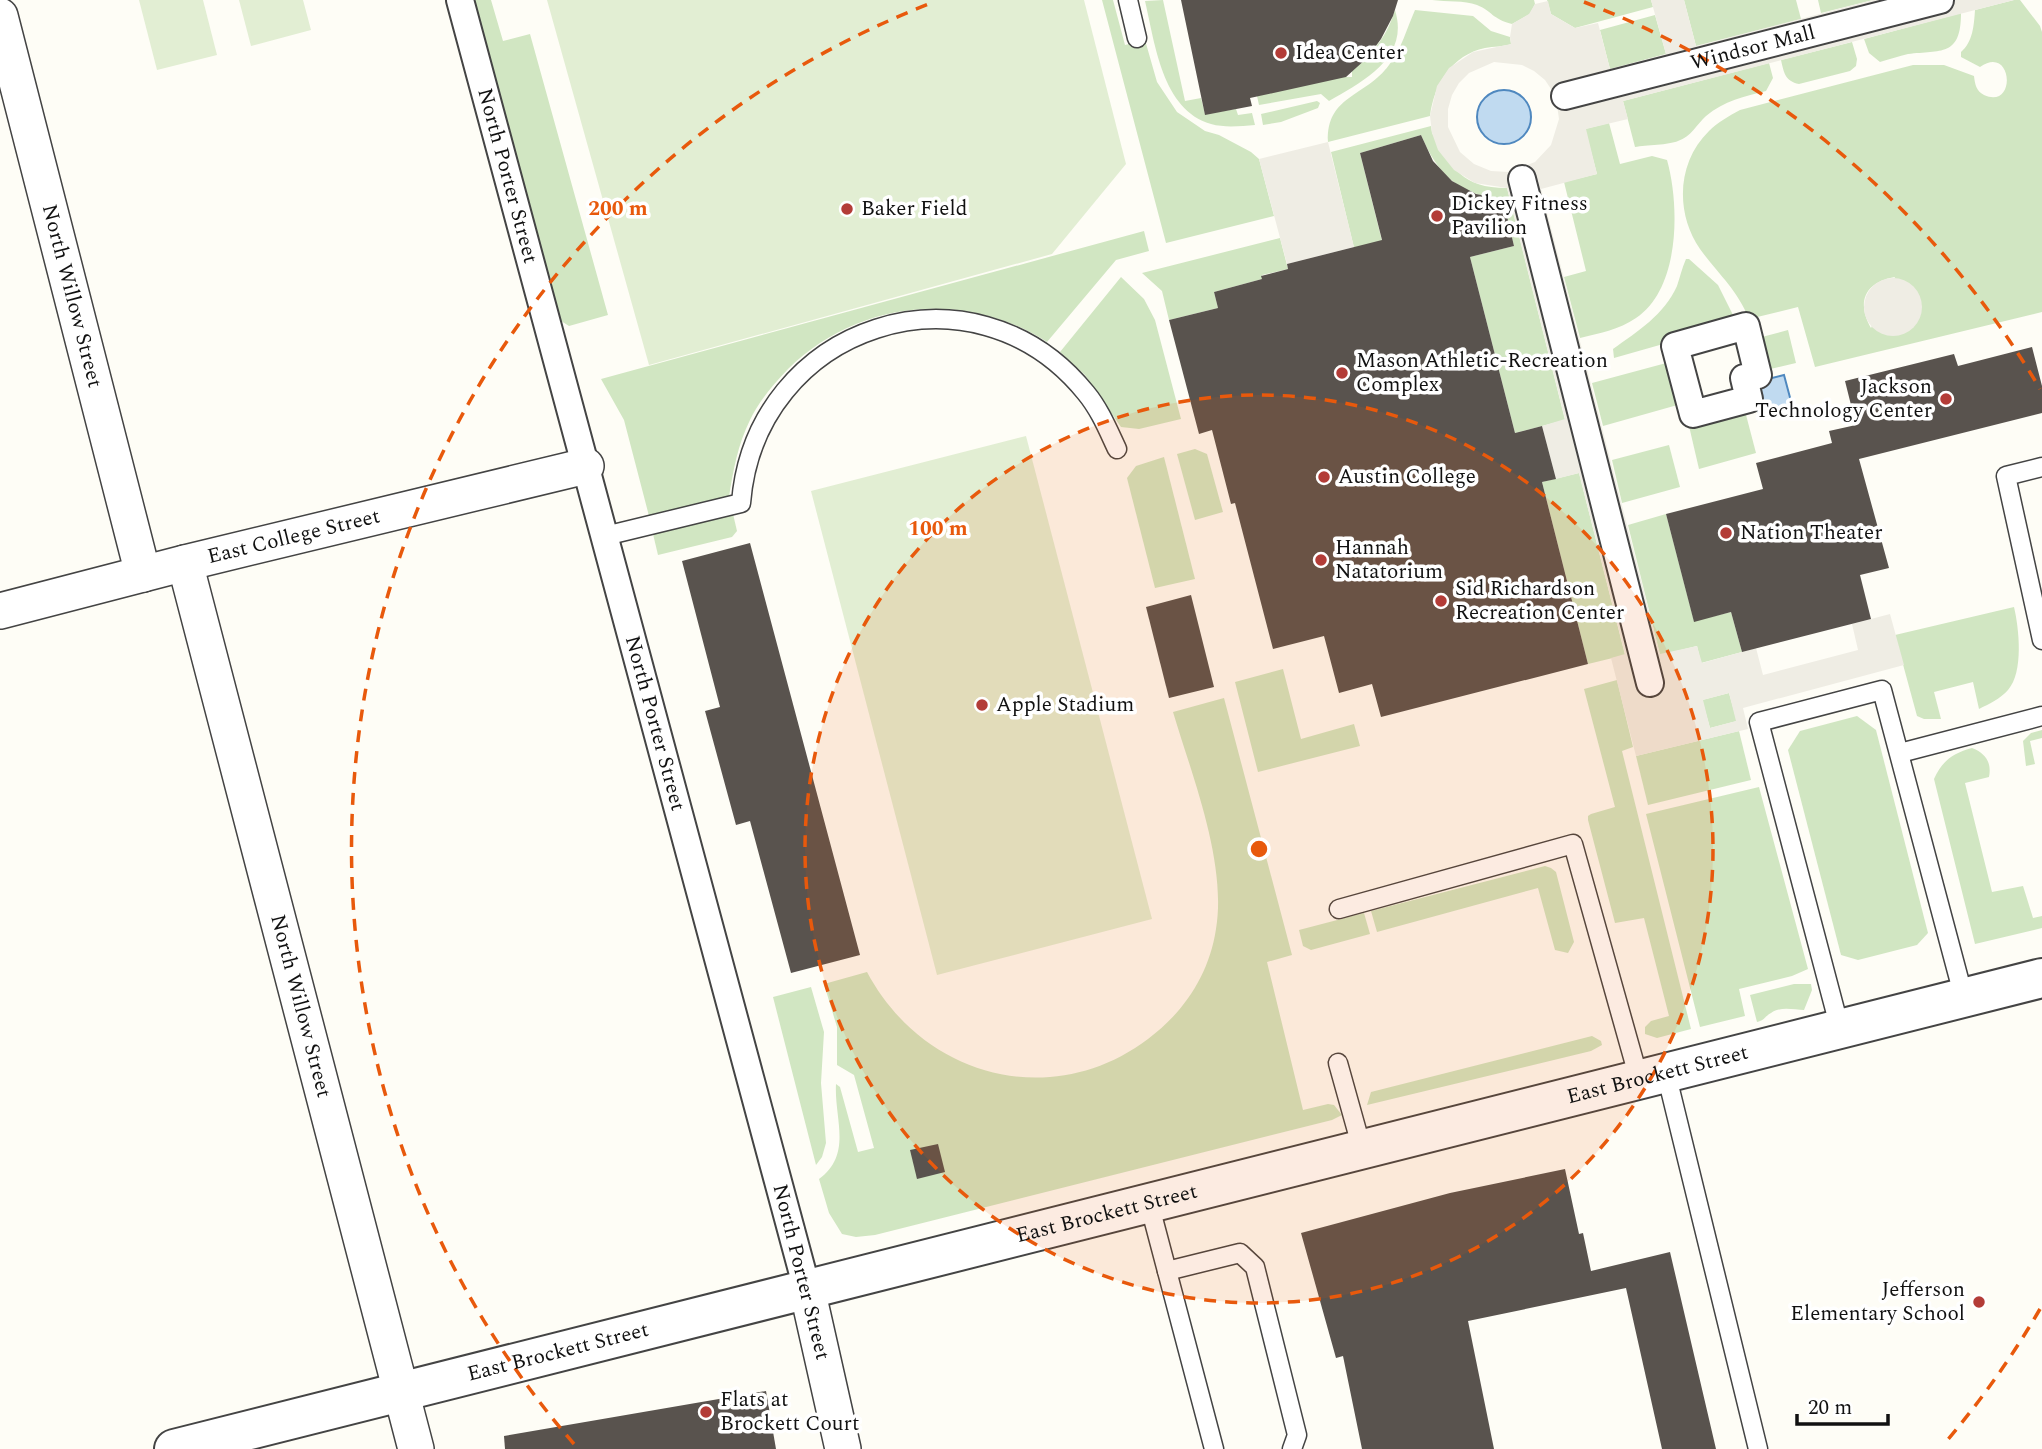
<svg xmlns="http://www.w3.org/2000/svg" width="2042" height="1449" viewBox="0 0 2042 1449" font-family="Spectral,serif">
<style>
.green{fill:#d1e6c2;fill-rule:evenodd}
.pitch{fill:#e2eed3}
.plaza{fill:#efede4;fill-rule:evenodd}
.water{fill:#c0daf0;stroke:#4f88bf;stroke-width:2}
.building{fill:#59534e}
.lines{fill:none;stroke-linecap:round;stroke-linejoin:round}
.service-casing{stroke:#444;stroke-width:21}
.pedestrian-casing{stroke:#444;stroke-width:30}
.minor-casing{stroke:#444;stroke-width:38}
.tertiary-casing{stroke:#444;stroke-width:42}
.service{stroke:#fff;stroke-width:18}
.pedestrian{stroke:#fff;stroke-width:26}
.minor{stroke:#fff;stroke-width:35}
.tertiary{stroke:#fff;stroke-width:38}
.ring{fill:none;stroke:#e8590c;stroke-width:3.5;stroke-dasharray:12 9}
.poi-dot{fill:#b33c37;stroke:#fff;stroke-width:2.5}
.labels{text-anchor:middle;dominant-baseline:central;stroke-width:7;stroke-linejoin:round;paint-order:stroke}
.street-label{font-size:21px;fill:#111;stroke:#fff}
.poi-label{font-size:21px;fill:#111;stroke:#fff;text-anchor:start}
.centre{fill:#e8590c;stroke:#fff;stroke-width:3.5}
.ring-label{font-size:21px;text-anchor:middle;font-weight:bold;fill:#e8590c;stroke:#fff;stroke-width:7;stroke-linejoin:round;paint-order:stroke}
</style>
<rect width="100%" height="100%" fill="#fefdf6"/>
<g class="green">
<polygon points="468,0 491,0 503,41 530,34 608,315 569,326 558,319"/>
<polygon points="1102,0 1113,0 1125,45 1145,40 1157,82 1177,112 1205,131 1219,135 1251,152 1259,159 1274,216 1166,243"/>
<path d="M1163,0L1185,101L1201,98L1205,114L1236,109L1238,115L1252,113L1255,125C1241,126 1225,128 1211,124C1162,110 1155,43 1145,1Z"/>
<path d="M1432,0H1534L1535,4L1530,14L1512,24C1492,19 1492,11 1477,5C1464,0 1447,2 1432,0Z"/>
<polygon points="1547,0 1651,0 1653,7 1575,28 1551,14"/>
<polygon points="1684,0 1796,0 1801,19 1696,46"/>
<polygon points="1818,0 1873,0 1821,13"/>
<path d="M2014,0H2020L2040,26L2042,32V312L1815,367L1798,307L1749,319C1737,289 1718,274 1700,249C1675,213 1677,162 1709,131C1718,122 1729,116 1740,110L1913,65H1944L1974,76C1975,84 1976,91 1984,95C2017,110 2013,44 1980,67L1961,57V52C1973,42 1974,25 1975,10ZM1895,277L1871,328C1856,302 1865,282 1895,277Z"/>
<path d="M1395,10C1410,58 1363,81 1329,101L1321,94L1259,105L1257,96L1340,77H1352V66C1374,55 1388,33 1395,10Z"/>
<path d="M1415,10L1473,16L1491,31L1510,37L1511,44C1503,47 1494,46 1485,48C1452,55 1434,84 1430,116L1328,142C1326,95 1366,97 1389,65C1401,50 1407,28 1415,10Z"/>
<path d="M1961,13C1961,57 1941,50 1908,54C1899,56 1890,59 1880,62L1869,53L1864,39Z"/>
<polygon points="1655,15 1666,54 1610,69 1600,30"/>
<path d="M1852,42L1857,59L1856,66L1850,71L1799,84C1785,81 1784,73 1781,60Z"/>
<path d="M1769,63L1773,78L1766,91C1745,96 1724,101 1706,116C1697,124 1691,137 1678,141C1669,145 1646,145 1635,147L1623,101Z"/>
<polygon points="1317,101 1320,103 1318,108 1281,122 1263,125 1261,114"/>
<path d="M1609,123L1620,164L1652,156L1667,160C1680,206 1680,289 1636,318C1619,330 1599,333 1580,338L1564,277L1586,271L1564,182L1597,174L1585,129Z"/>
<path d="M1431,126L1432,133C1453,168 1461,188 1507,188L1565,420L1515,433L1470,257L1514,246L1503,199C1459,195 1438,175 1421,135L1360,153L1383,245L1355,252L1331,152Z"/>
<path d="M1144,231L1149,251L1116,260L1047,342C964,289 858,300 788,369C773,385 759,401 750,420C738,444 733,471 729,497L649,516L624,420L601,379Z"/>
<polygon points="1280,238 1288,269 1262,275 1262,279 1214,292 1218,308 1169,320 1162,291 1142,273"/>
<path d="M1686,259H1689L1718,285L1737,323L1614,358L1613,349C1638,331 1664,315 1677,286C1680,277 1682,268 1686,259Z"/>
<polygon points="1121,277 1144,299 1155,320 1181,419 1139,429 1121,427 1085,375 1060,352"/>
<polygon points="1788,330 1796,363 1766,370 1758,338"/>
<polygon points="1670,362 1681,404 1603,426 1592,383"/>
<polygon points="1745,411 1756,453 1699,469 1689,426"/>
<polygon points="1669,445 1680,487 1622,503 1612,460"/>
<polygon points="1195,449 1207,454 1223,512 1195,520 1177,454"/>
<polygon points="1164,457 1195,579 1155,588 1127,478 1136,466"/>
<polygon points="1579,473 1625,655 1588,664 1542,482"/>
<polygon points="733,514 737,531 732,537 658,555 653,534"/>
<polygon points="1666,514 1694,621 1731,612 1742,652 1701,663 1697,646 1660,655 1628,525"/>
<path d="M2014,607C2019,628 2024,672 2008,690C2000,699 1989,704 1979,709L1973,682L1934,692L1941,719H1924L1917,716L1895,635Z"/>
<polygon points="1283,669 1301,739 1354,724 1360,746 1258,772 1235,682"/>
<polygon points="1617,680 1633,747 1622,751 1691,1029 1657,1038 1645,1034 1645,1027 1651,1021 1669,1016 1644,918 1615,923 1588,820 1588,816 1591,814 1615,807 1584,689"/>
<polygon points="1729,693 1737,721 1710,728 1702,700"/>
<path d="M1224,698L1292,955L1267,962L1303,1110L1328,1104L1334,1105L1342,1115L1332,1120L875,1235L856,1237L842,1234L829,1213L819,1179C853,1154 834,1119 836,1084L840,1087L858,1152L874,1148L854,1075L837,1065V1027L824,984L867,972C923,1077 1051,1112 1148,1039C1184,1012 1209,975 1216,929C1227,862 1192,776 1173,712Z"/>
<polygon points="1857,716 1876,730 1928,933 1917,945 1858,960 1841,955 1788,750 1800,731"/>
<polygon points="2042,730 2042,738 2030,741 2035,764 2026,766 2023,741 2031,733"/>
<polygon points="1739,731 1751,780 1648,805 1636,756"/>
<path d="M1972,748C1985,753 1992,762 1989,777L1965,783L1992,892L2023,886L2033,918L2042,916V928L1975,944L1934,779C1942,761 1953,753 1972,748Z"/>
<polygon points="1759,787 1808,969 1792,976 1739,989 1745,1016 1700,1027 1646,814"/>
<polygon points="1545,866 1551,868 1556,872 1574,942 1568,953 1555,950 1538,888 1377,932 1371,911"/>
<polygon points="1364,913 1370,934 1311,950 1303,946 1299,930"/>
<path d="M1794,984H1811L1812,990L1804,1010C1794,1010 1781,1006 1771,1013C1764,1017 1765,1020 1757,1022L1750,995Z"/>
<polygon points="811,987 824,1032 821,1083 826,1143 822,1157 816,1165 773,997"/>
<polygon points="1592,1036 1601,1041 1602,1045 1591,1051 1367,1105 1371,1092"/>
</g>
<g class="pitch">
<polygon points="139,0 203,0 217,55 157,70"/>
<polygon points="239,0 303,0 311,30 251,46"/>
<polygon points="547,0 1084,0 1126,164 1052,254 649,365"/>
<polygon points="1026,436 1152,919 937,975 811,491"/>
</g>
<g class="plaza">
<path d="M1651,0H1684L1696,46L1873,0H2014L1623,101L1628,119L1586,129L1597,174L1541,189L1660,654L1697,646L1702,663L1756,648L1763,675L1858,650L1852,624L1890,614L1904,665L1743,708L1748,729L1636,756L1611,658L1625,654L1579,473L1556,479L1542,426L1565,419L1507,188L1475,183L1454,170L1438,150L1432,133L1430,116L1437,86L1449,68L1473,52L1511,44L1510,37L1512,24L1529,14L1535,4L1548,1L1551,14L1575,28L1598,23L1610,69L1666,54ZM1494,62L1522,65L1534,71L1545,80L1553,92L1557,105L1559,119L1551,145L1535,162L1509,172L1491,171L1474,164L1460,152L1448,127V109L1452,95L1459,83L1469,73ZM1729,693L1736,721L1710,728L1703,700Z"/>
<polygon points="1328,142 1354,247 1287,264 1259,159"/>
<circle cx="1893" cy="307" r="29"/>
</g>
<g class="water">
<circle cx="1504" cy="117" r="27"/>
<polygon points="1784,375 1792,405 1759,413 1752,383"/>
</g>
<g class="building">
<polygon points="1181,0 1398,0 1393,16 1381,39 1367,58 1346,77 1250,98 1252,106 1205,115"/>
<polygon points="1421,135 1433,161 1452,181 1476,194 1503,199 1514,246 1470,257 1515,433 1542,426 1556,479 1542,482 1588,664 1381,717 1372,684 1339,693 1324,636 1273,649 1235,503 1231,504 1212,430 1199,434 1169,320 1218,308 1214,292 1262,279 1261,276 1288,269 1287,264 1382,240 1360,153"/>
<polygon points="2032,347 2042,386 2042,413 1859,459 1889,568 1860,575 1871,619 1742,652 1731,612 1694,622 1666,514 1763,489 1756,463 1832,443 1829,431 1856,425 1845,381 1954,354 1958,366"/>
<polygon points="750,543 860,955 791,973 750,821 736,825 705,711 720,707 682,561"/>
<polygon points="1191,595 1214,687 1169,698 1146,607"/>
<polygon points="938,1144 945,1172 917,1179 910,1150"/>
<polygon points="1565,1169 1579,1234 1583,1233 1591,1271 1670,1252 1716,1449 1662,1449 1626,1288 1468,1321 1494,1449 1362,1449 1343,1356 1336,1358 1301,1233 1450,1193"/>
<polygon points="766,1391 776,1449 505,1449 504,1436"/>
</g>
<g class="lines">
<g class="service-casing">
<g id="service">
<polyline points="1128,0 1137,38"/>
<polyline points="2042,467 2006,476 2042,640"/>
<path d="M605,536L741,503C755,325 973,253 1086,393C1100,410 1108,430 1117,449"/>
<polyline points="1900,753 2042,716"/>
<polyline points="1339,909 1573,844 1639,1079"/>
<polyline points="1840,1029 1759,722 1882,690 1964,998"/>
<polyline points="1338,1063 1362,1149"/>
<polyline points="1666,1073 1758,1449"/>
<polyline points="1149,1203 1214,1449"/>
<polyline points="1167,1271 1240,1253 1255,1267 1297,1435 1292,1449"/>
</g>
</g>
<g class="pedestrian-casing">
<g id="pedestrian">
<path id="s1" d="M460,0L807,1289"/>
<path id="s2" d="M1565,96L1940,0"/>
<polyline points="1522,179 1650,683"/>
<polygon points="1746,326 1758,375 1744,378 1749,399 1693,414 1675,346"/>
</g>
</g>
<g class="minor-casing">
<g id="minor">
<path id="s3" d="M0,16L143,574"/>
<path id="s4" d="M185,563L416,1449"/>
<path id="s5" d="M0,611L185,563L586,466"/>
<polyline points="807,1289 843,1449"/>
</g>
</g>
<g class="tertiary-casing">
<g id="tertiary">
<path id="s6" d="M174,1449L2042,978"/>
</g>
</g>
<use href="#service" class="service"/>
<use href="#pedestrian" class="pedestrian"/>
<use href="#minor" class="minor"/>
<use href="#tertiary" class="tertiary"/>
</g>
<circle cx="1259" cy="849" r="454" fill="#e8590c" fill-opacity=".12"/>
<g class="ring">
<circle cx="1259" cy="849" r="454"/>
<path d="M2040 1309A907 907 0 0 1 1944 1444M574 1444A907 907 0 0 1 934 2M1584 2A907 907 0 0 1 2040 389"/>
</g>
<g class="poi-dot">
<circle cx="1281" cy="53" r="7"/>
<circle cx="847" cy="209" r="7"/>
<circle cx="1437" cy="216" r="7"/>
<circle cx="1342" cy="373" r="7"/>
<circle cx="1946" cy="399" r="7"/>
<circle cx="1324" cy="477" r="7"/>
<circle cx="1726" cy="533" r="7"/>
<circle cx="1321" cy="560" r="7"/>
<circle cx="1441" cy="601" r="7"/>
<circle cx="982" cy="705" r="7"/>
<circle cx="1979" cy="1302" r="7"/>
<circle cx="706" cy="1412" r="7"/>
</g>
<g class="labels">
<g class="street-label">
<text stroke="none"><textPath href="#s2" startOffset="194">Windsor Mall</textPath></text>
<text stroke="none"><textPath href="#s1" startOffset="182">North Porter Street</textPath></text>
<text stroke="none"><textPath href="#s3" startOffset="289">North Willow Street</textPath></text>
<text stroke="none"><textPath href="#s5" startOffset="303">East College Street</textPath></text>
<text stroke="none"><textPath href="#s1" startOffset="749">North Porter Street</textPath></text>
<text stroke="none"><textPath href="#s4" startOffset="458">North Willow Street</textPath></text>
<text stroke="none"><textPath href="#s6" startOffset="1530">East Brockett Street</textPath></text>
<text stroke="none"><textPath href="#s6" startOffset="962">East Brockett Street</textPath></text>
<text transform="translate(801 1272) rotate(76)">North Porter Street</text>
<text stroke="none"><textPath href="#s6" startOffset="396">East Brockett Street</textPath></text>
</g>
<g class="poi-label">
<text x="1295" y="53">Idea Center</text>
<text x="1451" y="204">Dickey Fitness<tspan x="1451" dy="24">Pavilion</tspan></text>
<text x="861" y="209">Baker Field</text>
<text x="1356" y="361">Mason Athletic-Recreation<tspan x="1356" dy="24">Complex</tspan></text>
<text x="1932" y="387" text-anchor="end">Jackson<tspan x="1932" dy="24">Technology Center</tspan></text>
<text x="1338" y="477">Austin College</text>
<text x="1740" y="533">Nation Theater</text>
<text x="1335" y="548">Hannah<tspan x="1335" dy="24">Natatorium</tspan></text>
<text x="1455" y="589">Sid Richardson<tspan x="1455" dy="24">Recreation Center</tspan></text>
<text x="996" y="705">Apple Stadium</text>
<text x="1965" y="1290" text-anchor="end">Jefferson<tspan x="1965" dy="24">Elementary School</tspan></text>
<text x="720" y="1400">Flats at<tspan x="720" dy="24">Brockett Court</tspan></text>
</g>
</g>
<circle cx="1259" cy="849" r="10" class="centre"/>
<g class="ring-label">
<text x="618" y="215">200 m</text>
<text x="938" y="535">100 m</text>
</g>
<path d="M1797 1414v10h91v-10" fill="none" stroke="#111111" stroke-width="3.5"/>
<text x="1808" y="1414" font-size="21" fill="#111111" stroke="#ffffff" stroke-width="5" paint-order="stroke">20 m</text>
</svg>
